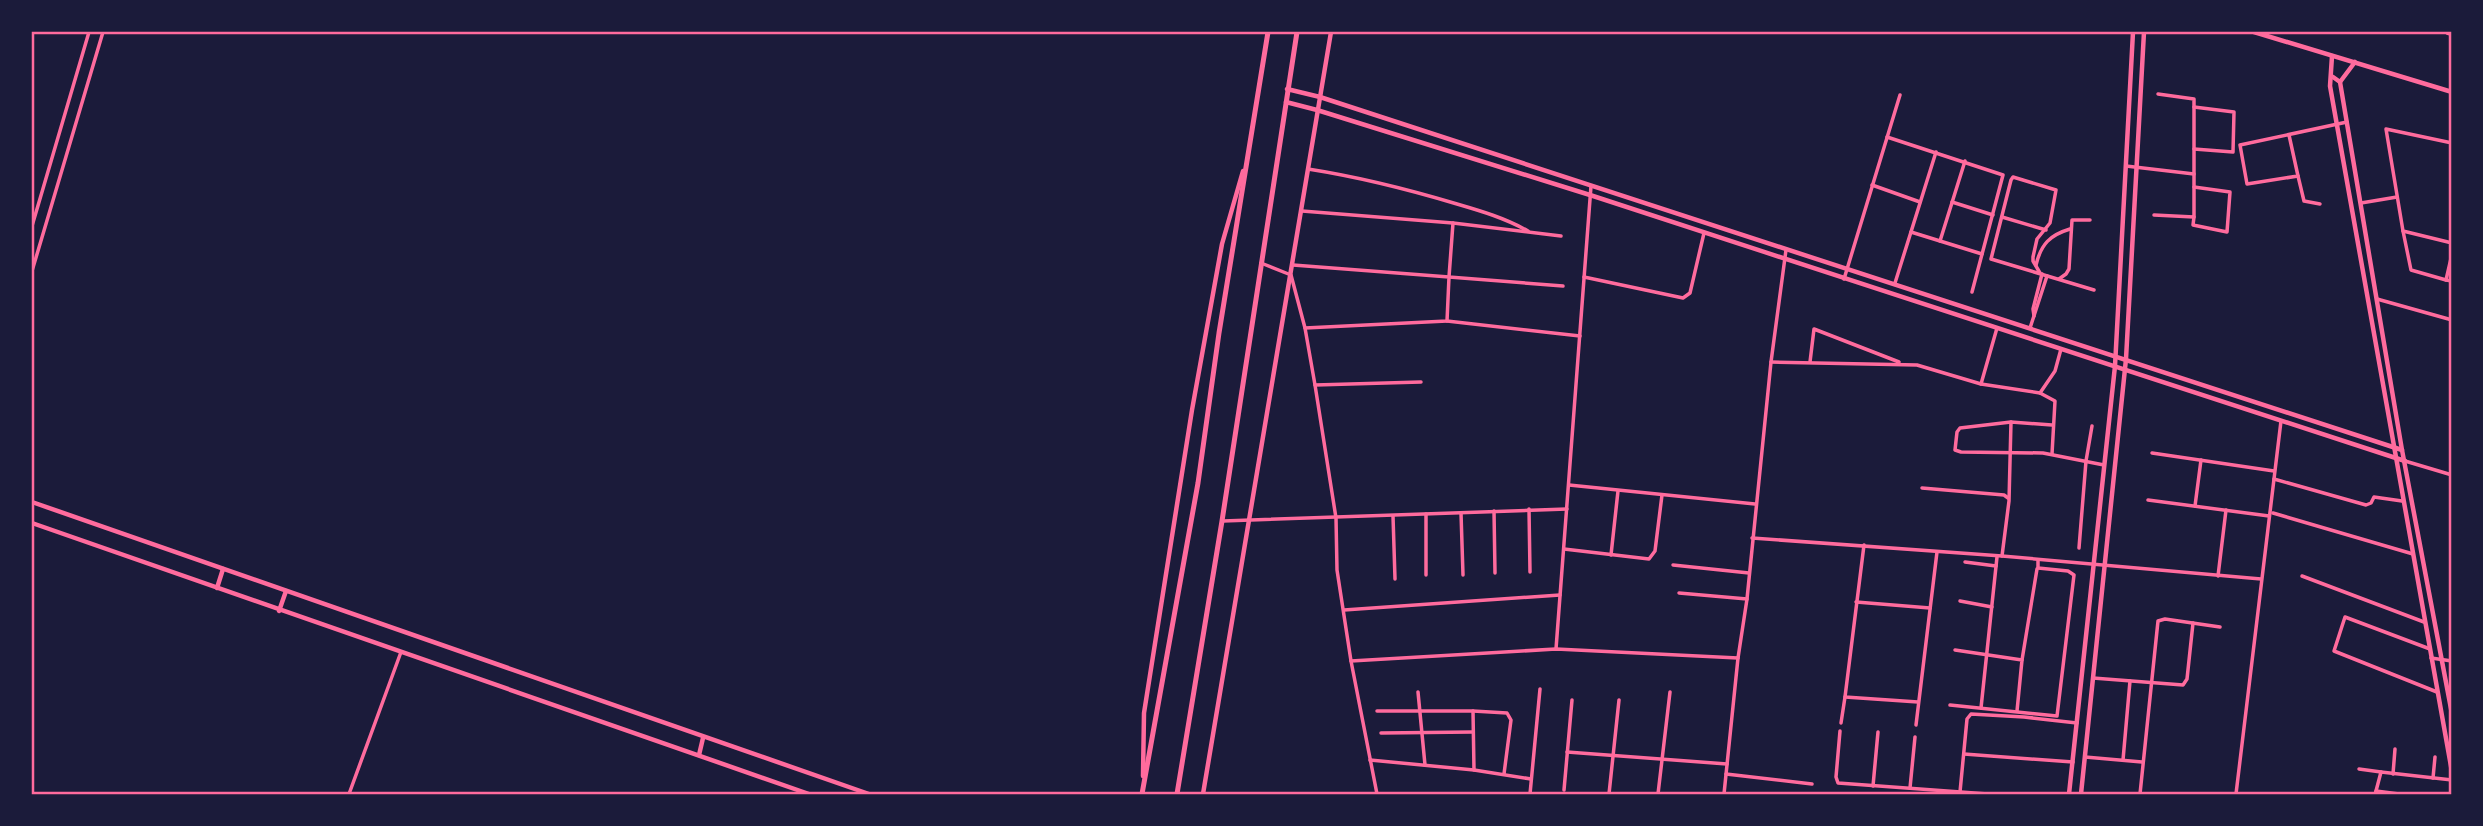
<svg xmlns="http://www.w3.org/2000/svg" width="2483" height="826" viewBox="0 0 2483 826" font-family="'PT Sans',sans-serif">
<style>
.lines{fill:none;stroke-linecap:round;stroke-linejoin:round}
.minor{stroke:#ff6b9d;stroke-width:3.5}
.tertiary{stroke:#ff6b9d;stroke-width:4.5}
.secondary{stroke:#ff6b9d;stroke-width:5}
.primary{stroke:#ff6b9d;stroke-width:6}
.neatline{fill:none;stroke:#ff6b9d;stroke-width:2.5}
</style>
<rect width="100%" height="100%" fill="#1b1b3a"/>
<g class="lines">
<g class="minor">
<polyline points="2289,135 2298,176 2247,184 2240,145 2347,122"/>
<polyline points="1887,137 2003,175 1972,292"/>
<polyline points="2452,143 2386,129 2403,231 2452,243"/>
<polyline points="2194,149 2233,152 2234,112 2194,107"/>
<polyline points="2126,166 2194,174"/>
<path d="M1308,169C1359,177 1407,189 1457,204C1481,211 1505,218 1528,231"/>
<polyline points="2298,176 2304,201 2320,204"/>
<polyline points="1872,185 1920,202"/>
<polyline points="1952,202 1993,215"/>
<polyline points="2361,203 2397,197"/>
<polyline points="1302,211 1453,223 1561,236"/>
<polyline points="2154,215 2194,217 2194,99 2158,94"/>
<polyline points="2002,217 2046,230"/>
<polyline points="2194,217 2193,225 2227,232 2230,192 2194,187"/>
<polyline points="1453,223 1449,277 1563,286"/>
<polyline points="32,226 89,32"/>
<polyline points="2403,231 2411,270 2446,280"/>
<polyline points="1911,232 1982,254"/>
<polyline points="1940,241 1965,161"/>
<polyline points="2452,254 2446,280 2452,281"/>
<polyline points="1261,263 1291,275 1305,328 1315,385 1336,518 1337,570 1351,661 1377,794"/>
<polyline points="1293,265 1449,277 1447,321 1305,328"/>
<path d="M2036,265C2041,244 2050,235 2070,229"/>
<polyline points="32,271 103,32"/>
<polyline points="2040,273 2033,261 2033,257 2037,239 2050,223 2056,190 2013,177 2011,180 1991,259 2094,290"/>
<polyline points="1584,277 1683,298 1690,293 1704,233"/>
<polyline points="1844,279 1900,95"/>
<polyline points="2059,279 2066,274 2069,269 2072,220 2090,220"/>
<polyline points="1895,283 1936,152"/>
<polyline points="2377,299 2452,320"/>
<polyline points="2034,316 2033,309 2042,274"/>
<polyline points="1447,321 1580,336"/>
<polyline points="2030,328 2047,276"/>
<polyline points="1771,362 1917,365 1981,384 2040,393 2055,401 2052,454"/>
<polyline points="1810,362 1814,329 1899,362"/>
<polyline points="1981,384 1997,328"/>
<polyline points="1315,385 1421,382"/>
<polyline points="2040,393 2055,371 2061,349"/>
<polyline points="2052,425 2011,422 1960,428 1957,432 1955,450 1961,452 2043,453 2104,465"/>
<polyline points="2152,453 2274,471"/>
<polyline points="2405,461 2452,475"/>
<polyline points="2274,479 2366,505 2371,503 2374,497 2402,501"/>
<polyline points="1569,485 1755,504"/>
<polyline points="1922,488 2004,495 2008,498"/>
<polyline points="2148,500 2269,516"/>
<polyline points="2195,506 2201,460"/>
<polyline points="1529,509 1530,572"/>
<polyline points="1494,511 1495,573"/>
<polyline points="1461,513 1463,575"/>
<polyline points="2273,513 2413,554"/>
<polyline points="1426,514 1426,575"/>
<polyline points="1393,516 1395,579"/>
<polyline points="1223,521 1567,509"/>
<polyline points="1752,538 2002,556 2261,579"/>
<polyline points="1864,545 1845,697 1918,702"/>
<polyline points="2079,548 2086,461 2092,426"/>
<polyline points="1564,549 1649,559 1655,551 1662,495"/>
<polyline points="1611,555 1618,491"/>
<polyline points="2002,556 2009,501 2011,422"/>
<polyline points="1965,562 1996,566"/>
<polyline points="1673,565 1749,573"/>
<polyline points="2218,576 2226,510"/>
<polyline points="2302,576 2424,622"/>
<polyline points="1679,593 1747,599"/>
<polyline points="1960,601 1992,607"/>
<polyline points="1856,602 1930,608"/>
<polyline points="1344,610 1560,595"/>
<polyline points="1556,649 1591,186"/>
<polyline points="2430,649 2345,617 2334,651 2437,692"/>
<polyline points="1955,650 2022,660 2017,711"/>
<polyline points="2431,658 2452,661"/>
<polyline points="2022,660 2037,569"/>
<polyline points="1351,661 1556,649 1738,658 1747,599 1771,362 1786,250"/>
<polyline points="2093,678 2183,685 2187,679 2193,623"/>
<polyline points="1418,692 1425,765"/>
<polyline points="1950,705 2057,716 2074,575 2068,571 2038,568 2038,561"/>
<polyline points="1981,708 1997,557"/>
<polyline points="1377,711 1473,711 1507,713 1511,720 1504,774"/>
<polyline points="1473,711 1474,770"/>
<polyline points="1841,723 1845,697"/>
<polyline points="1916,725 1937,552"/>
<polyline points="1840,731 1836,777 1838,783 1988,794"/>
<polyline points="1381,733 1473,732"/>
<polyline points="1567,752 1727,764"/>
<polyline points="1964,754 2073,762"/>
<polyline points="2085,757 2142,762"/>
<polyline points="1370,760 1474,770 1531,779"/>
<polyline points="2123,760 2130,681"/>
<polyline points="2359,769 2381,772"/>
<polyline points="1726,774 1812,784"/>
<polyline points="2393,774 2395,749"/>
<polyline points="2433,778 2435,757"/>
<polyline points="1873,786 1878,732"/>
<polyline points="1910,788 1915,737"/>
<polyline points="1564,790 1572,700"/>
<polyline points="2376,791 2381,772 2452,780"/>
<polyline points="1960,792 1967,719 1971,714 2024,717 2077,723"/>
<polyline points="349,794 401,652"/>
<polyline points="1530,794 1540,689"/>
<polyline points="1609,794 1619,700"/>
<polyline points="1658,794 1670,692"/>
<polyline points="1724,794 1738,658"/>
<polyline points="2140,794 2158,621 2165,619 2220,627"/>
<polyline points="2236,794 2281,421"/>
<polyline points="2375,794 2376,791 2399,794"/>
</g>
<g class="tertiary">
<polyline points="2254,32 2452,92"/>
<polyline points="2332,56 2330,86 2452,772"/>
<polyline points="2333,77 2340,82 2402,450 2452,714"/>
<polyline points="2340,82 2355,62"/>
<polyline points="1287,89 1320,97 2402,450"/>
<polyline points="1286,102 1317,110 1590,195 2405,461"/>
<polyline points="32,502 869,794"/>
<polyline points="32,523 809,794"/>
<polyline points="217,588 223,569"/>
<polyline points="279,611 286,591"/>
<polyline points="699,755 703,738"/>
<polyline points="1143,776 1144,713 1192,410 1222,244 1243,171"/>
<polyline points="1203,794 1331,32"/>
<polyline points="2069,794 2115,366 2133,32"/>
<polyline points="2081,794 2126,359 2144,32"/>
</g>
<g class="secondary">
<polyline points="1142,794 1198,483 1219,333 1268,32"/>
<polyline points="1177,794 1222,521 1297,32"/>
</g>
<polyline class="primary" points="2448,32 2452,33"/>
</g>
<rect width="2483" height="826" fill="none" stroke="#1b1b3a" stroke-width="66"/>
<rect x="33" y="33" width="2417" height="760" class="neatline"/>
</svg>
